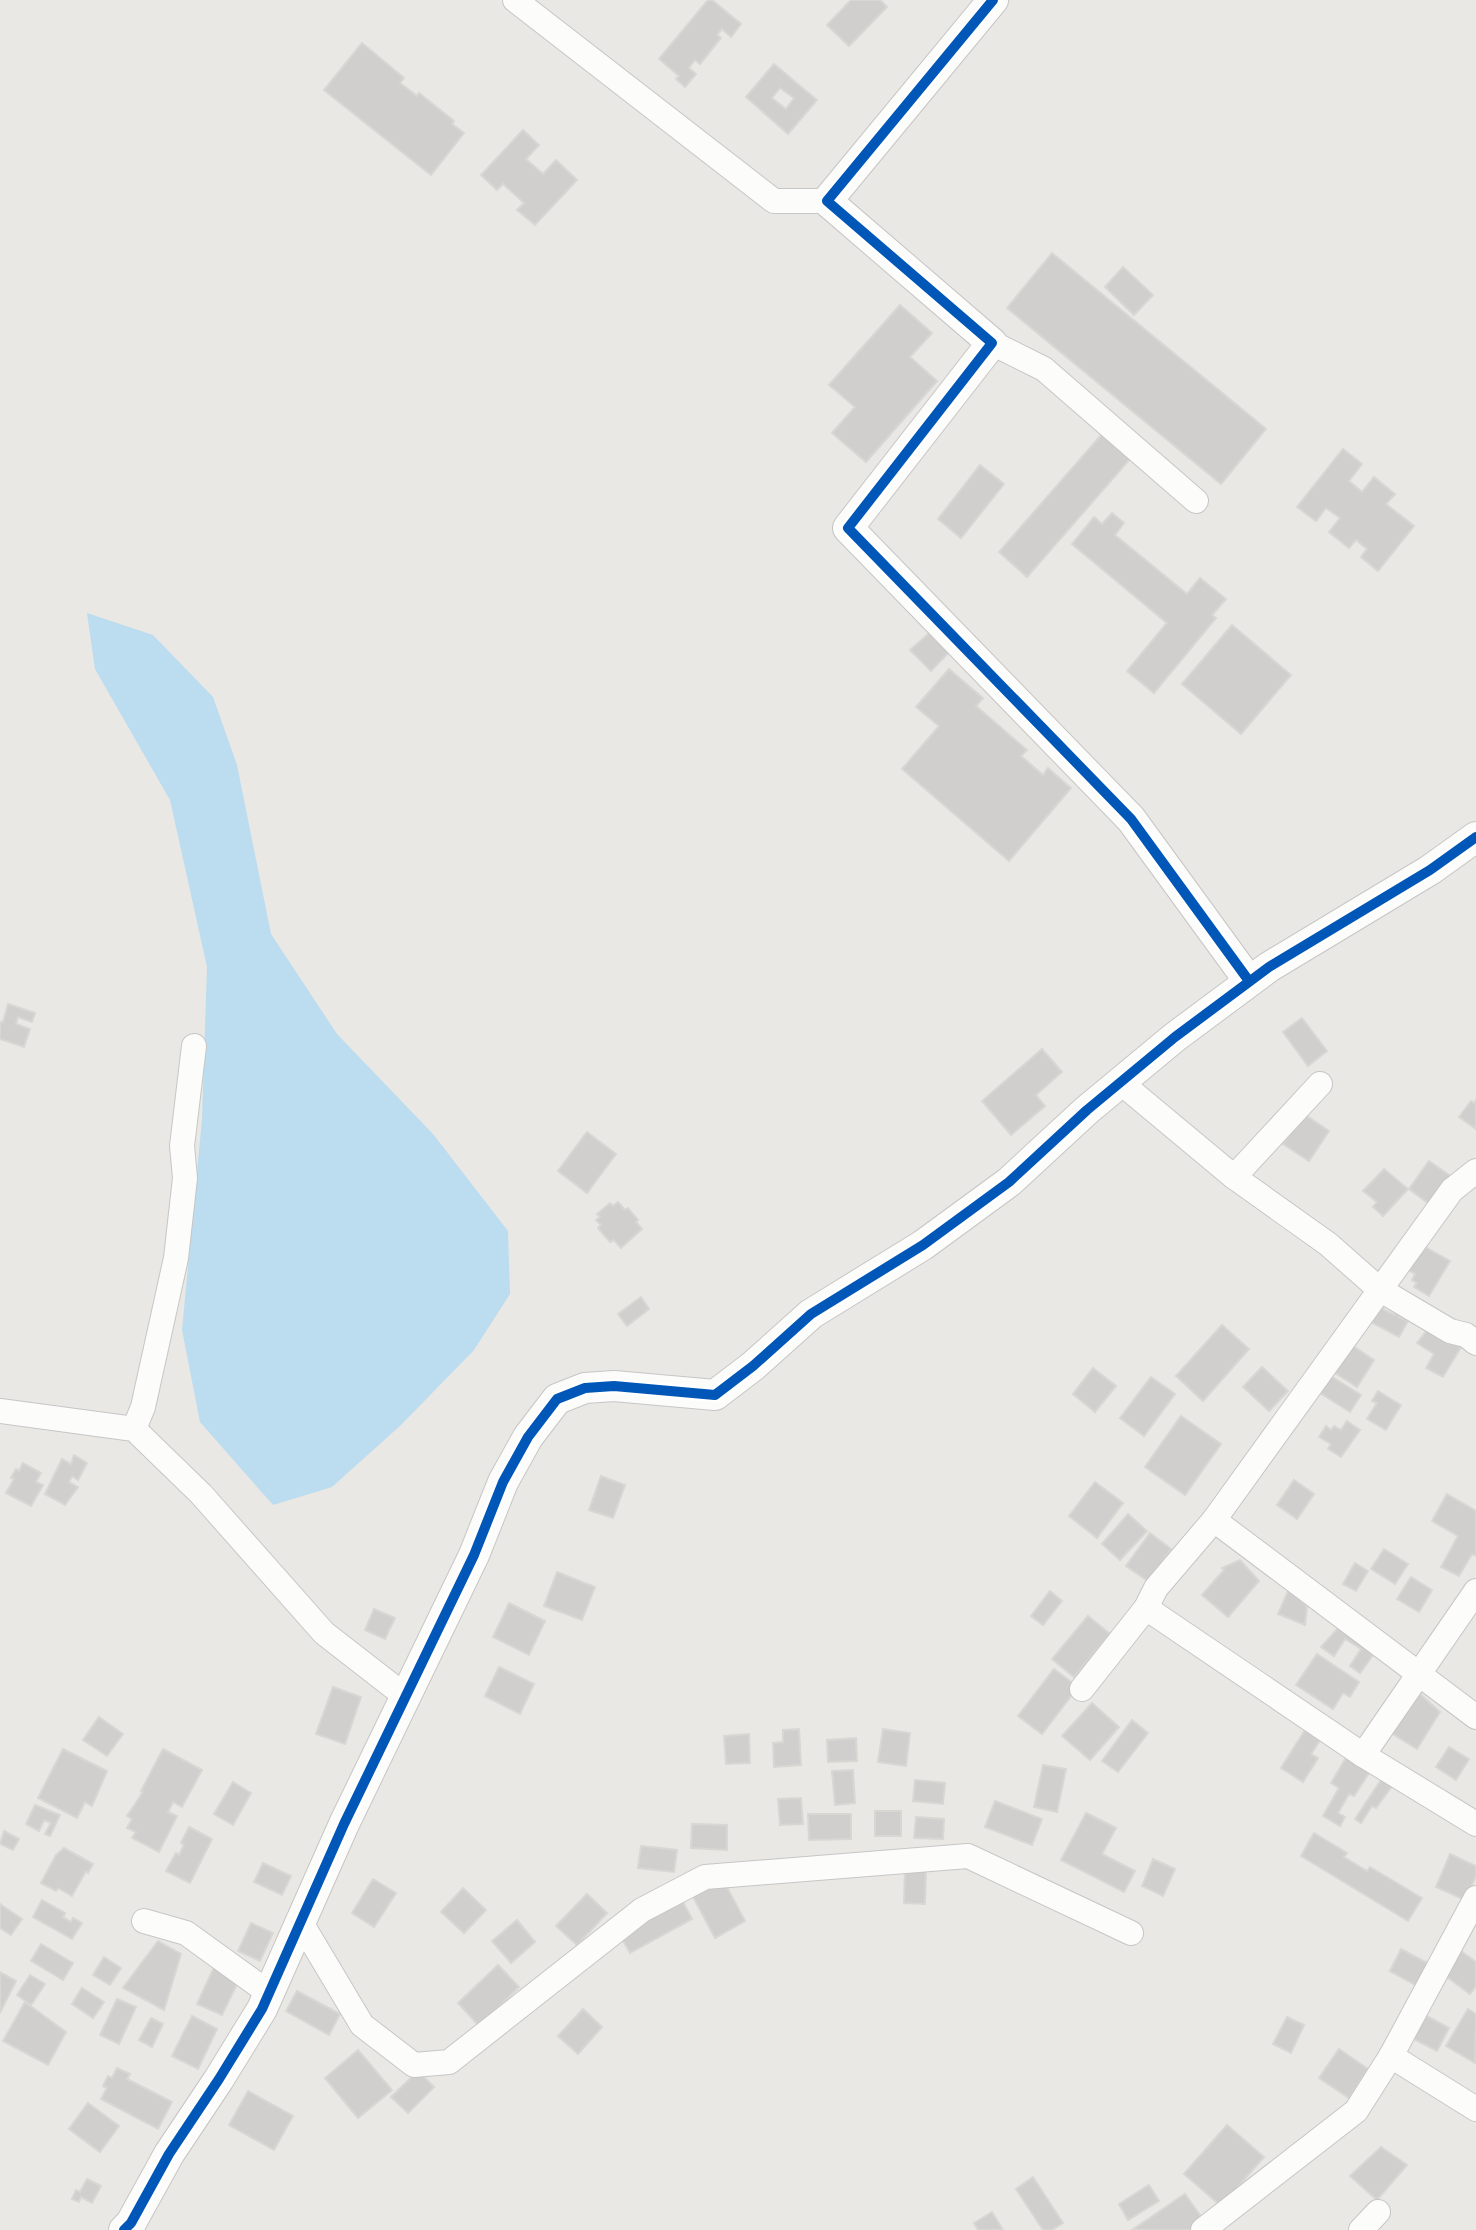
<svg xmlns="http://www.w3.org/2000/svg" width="1476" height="2230" viewBox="0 0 1476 2230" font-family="Barlow,sans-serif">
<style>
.water{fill:#bcdcf0}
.building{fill:#d0cfcd;stroke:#d8d7d4;stroke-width:2;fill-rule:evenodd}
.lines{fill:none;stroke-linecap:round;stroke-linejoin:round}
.minor-casing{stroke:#c6c6c6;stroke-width:26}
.tertiary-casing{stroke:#c6c6c6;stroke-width:32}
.minor{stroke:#fcfcfb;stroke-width:24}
.tertiary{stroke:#fcfcfb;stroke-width:30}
.cycleway-casing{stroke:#fff;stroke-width:15}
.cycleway{stroke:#0057b8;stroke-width:10}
</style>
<rect width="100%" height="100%" fill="#e9e8e4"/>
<polygon class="water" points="87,613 153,635 213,697 237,765 271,934 337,1034 433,1134 508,1231 510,1294 474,1350 401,1425 332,1487 273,1505 200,1422 182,1330 202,1119 207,967 170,800 95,669"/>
<g class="building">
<polygon points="708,0 712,0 741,24 731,37 722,29 717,35 721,38 700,64 695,60 689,68 696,74 685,87 676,79 679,76 659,59"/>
<polygon points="851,0 880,0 887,7 849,46 827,25"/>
<polygon points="362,43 404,78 400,83 417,96 419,93 454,121 452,124 464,133 431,175 324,90"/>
<path d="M774,64L817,100L788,134L746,97ZM780,88L794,98L786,109L772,98Z"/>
<polygon points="523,130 539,145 526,159 543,174 556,160 577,180 535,225 517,210 524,203 503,184 497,190 481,175"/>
<polygon points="1052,253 1266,429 1221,484 1007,308"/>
<polygon points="1123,267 1153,295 1134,315 1105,287"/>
<polygon points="900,305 932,333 910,357 937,381 866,462 832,433 855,407 829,385"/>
<polygon points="1109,426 1137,451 1027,577 999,552"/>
<polygon points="1343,449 1362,464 1349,481 1362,492 1374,477 1395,494 1386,504 1414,526 1378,571 1361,557 1367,549 1356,540 1349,548 1329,532 1340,518 1326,508 1316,521 1297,507"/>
<polygon points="980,465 1004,484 961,538 938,519"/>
<polygon points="1112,513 1124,523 1115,535 1187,594 1200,578 1226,599 1212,615 1216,618 1154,693 1127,671 1167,623 1072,544 1094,517 1102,524"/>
<polygon points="1232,625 1291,675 1241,734 1182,684"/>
<polygon points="936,627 955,646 931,671 910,650"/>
<polygon points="949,669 983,698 976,706 1027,750 1021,756 1043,775 1048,768 1071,788 1009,861 902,769 939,726 916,707"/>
<polygon points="8,1004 35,1013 32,1022 18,1017 16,1024 30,1029 24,1047 0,1039 0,1026 1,1022 3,1022"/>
<polygon points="1302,1018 1327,1051 1308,1066 1283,1032"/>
<polygon points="1042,1049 1062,1072 1036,1095 1045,1106 1011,1135 982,1101"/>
<polygon points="1476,1100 1476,1129 1459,1117 1471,1101 1474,1103"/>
<polygon points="1304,1114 1329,1131 1309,1161 1283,1144"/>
<polygon points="587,1132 616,1154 587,1193 558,1171"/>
<polygon points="1429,1161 1452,1177 1432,1206 1409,1189"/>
<polygon points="1384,1169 1408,1189 1383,1216 1373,1207 1377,1202 1363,1191"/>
<polygon points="618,1202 625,1210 628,1208 638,1220 636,1222 642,1229 621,1248 614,1240 610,1242 598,1228 601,1225 596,1220 600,1217 597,1214 610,1203 613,1206"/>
<polygon points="1420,1244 1450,1261 1429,1296 1414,1287 1417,1283 1412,1280 1415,1274 1403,1267"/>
<polygon points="641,1297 649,1309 627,1326 618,1314"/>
<polygon points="1380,1303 1384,1310 1395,1315 1399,1307 1403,1309 1399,1317 1408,1321 1399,1337 1365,1319"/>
<polygon points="1222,1325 1249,1349 1203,1401 1176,1376"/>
<polygon points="1428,1329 1464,1342 1443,1377 1426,1368 1434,1354 1417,1343"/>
<polygon points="1350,1344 1374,1360 1357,1387 1332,1371"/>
<polygon points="1262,1367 1288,1391 1269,1411 1243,1387"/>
<polygon points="1093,1368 1116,1386 1095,1412 1073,1394"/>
<polygon points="1331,1376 1361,1395 1350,1412 1320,1393"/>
<polygon points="1151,1377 1175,1394 1144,1436 1120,1418"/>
<polygon points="1378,1391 1401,1405 1386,1430 1367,1419 1377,1403 1372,1401"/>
<polygon points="1181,1416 1221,1444 1185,1495 1145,1467"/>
<polygon points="1347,1421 1360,1430 1341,1457 1328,1449 1331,1444 1319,1437 1326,1426 1331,1430 1334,1426 1341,1430"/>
<polygon points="74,1455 87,1463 78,1480 72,1476 69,1482 78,1487 65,1505 45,1494 62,1459 71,1464"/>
<polygon points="23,1463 41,1473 36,1482 43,1485 31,1506 6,1493 14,1479 11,1478 16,1469 19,1471"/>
<polygon points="601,1476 625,1485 613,1518 589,1510"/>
<polygon points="1294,1480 1314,1494 1297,1519 1277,1505"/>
<polygon points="1095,1482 1123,1503 1097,1538 1069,1516"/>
<polygon points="1447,1494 1476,1511 1476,1556 1472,1554 1459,1576 1441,1567 1458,1536 1432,1521"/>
<polygon points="1128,1514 1147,1531 1120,1560 1102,1544"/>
<polygon points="1150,1533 1171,1549 1148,1581 1126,1566"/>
<polygon points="1384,1549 1408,1564 1395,1584 1371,1569"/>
<polygon points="1240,1560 1259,1581 1228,1617 1202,1595 1224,1570 1222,1568"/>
<polygon points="1355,1563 1368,1571 1356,1591 1343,1584"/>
<polygon points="557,1572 595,1587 582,1620 544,1606"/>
<polygon points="1411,1577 1432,1590 1419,1612 1397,1599"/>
<polygon points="1289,1589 1307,1607 1305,1625 1278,1614"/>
<polygon points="1050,1591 1062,1601 1043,1625 1031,1616"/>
<polygon points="509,1603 545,1621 529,1655 493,1637"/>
<polygon points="374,1609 395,1618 385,1639 365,1630"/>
<polygon points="1088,1616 1110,1634 1074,1677 1052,1659"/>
<polygon points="1339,1627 1373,1655 1360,1673 1350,1666 1361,1649 1345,1639 1334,1656 1321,1647"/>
<polygon points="1317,1654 1359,1682 1350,1697 1343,1693 1333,1709 1296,1685"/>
<polygon points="499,1667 534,1684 520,1714 485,1696"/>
<polygon points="1054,1669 1078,1687 1042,1734 1018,1716"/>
<polygon points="333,1687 361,1697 345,1744 316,1734"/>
<polygon points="1420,1694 1440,1712 1417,1749 1391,1733"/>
<polygon points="1092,1703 1119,1727 1090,1760 1062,1736"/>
<polygon points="99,1717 123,1734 107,1756 83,1740"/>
<polygon points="1132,1720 1148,1733 1118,1772 1102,1761"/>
<polygon points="799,1729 801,1765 774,1767 773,1743 783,1742 783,1730"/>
<polygon points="883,1729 910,1733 906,1766 878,1762"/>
<polygon points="1305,1730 1321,1739 1311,1754 1318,1758 1303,1782 1281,1768"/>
<polygon points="749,1734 750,1763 726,1764 724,1736"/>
<polygon points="856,1738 857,1761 828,1762 827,1740"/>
<polygon points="1449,1747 1469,1759 1456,1780 1436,1767"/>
<polygon points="63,1749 107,1771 92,1806 85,1802 77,1818 38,1798"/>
<polygon points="163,1749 202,1770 182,1807 173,1802 168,1812 177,1816 159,1852 132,1838 136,1832 127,1828 132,1819 127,1816 143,1792 141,1791"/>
<polygon points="1347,1756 1371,1770 1354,1796 1349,1794 1338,1813 1345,1817 1340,1826 1323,1816 1339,1788 1331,1783"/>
<polygon points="1043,1765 1066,1769 1057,1812 1034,1807"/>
<polygon points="853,1770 855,1803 835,1805 832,1771"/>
<polygon points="1387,1771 1398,1778 1376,1808 1372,1806 1361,1823 1355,1819"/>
<polygon points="915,1780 945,1783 943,1804 913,1801"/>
<polygon points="233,1782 251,1793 233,1825 214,1814"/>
<polygon points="801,1798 803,1824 780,1825 778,1799"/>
<polygon points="995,1801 1042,1819 1032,1845 985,1827"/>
<polygon points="35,1805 60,1815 50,1836 45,1834 51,1823 44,1820 39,1831 26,1824"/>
<rect x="875" y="1811" width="26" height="25"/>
<polygon points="1086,1813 1116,1828 1102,1854 1135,1871 1124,1892 1061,1860"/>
<polygon points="808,1814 851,1814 851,1839 809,1840"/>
<polygon points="916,1817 944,1819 943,1839 914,1838"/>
<polygon points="692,1824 727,1825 727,1850 691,1848"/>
<polygon points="189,1827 212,1839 190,1883 166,1871 176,1853 179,1855 184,1845 181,1843"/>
<polygon points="4,1831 19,1839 13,1850 0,1844"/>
<polygon points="1314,1833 1347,1853 1344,1857 1367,1871 1370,1867 1422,1898 1408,1921 1301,1856"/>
<polygon points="641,1846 677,1850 674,1872 638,1868"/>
<polygon points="64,1848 93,1864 88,1873 86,1871 72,1896 58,1888 56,1891 41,1883 56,1855"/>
<polygon points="1450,1854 1476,1866 1476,1876 1465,1900 1436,1887"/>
<polygon points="1153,1859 1175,1869 1163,1896 1142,1886"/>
<polygon points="263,1863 291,1876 282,1895 254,1882"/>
<polygon points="905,1869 926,1870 925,1904 904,1903"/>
<polygon points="721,1876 745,1921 715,1938 691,1893"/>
<polygon points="373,1879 396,1893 374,1927 352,1913"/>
<polygon points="463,1888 486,1910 464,1933 441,1912"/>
<polygon points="587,1894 607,1913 577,1945 556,1926"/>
<polygon points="680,1896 692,1919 630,1953 617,1930"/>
<polygon points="42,1900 65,1913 63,1917 71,1922 73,1918 82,1923 72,1939 33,1917"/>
<polygon points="0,1904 22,1919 11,1935 0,1928"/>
<polygon points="517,1920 535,1942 511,1963 492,1941"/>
<polygon points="251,1923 273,1933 260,1961 238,1951"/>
<polygon points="158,1941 181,1954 164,2010 123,1988"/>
<polygon points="41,1944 73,1963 63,1980 31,1961"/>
<polygon points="1401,1949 1429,1964 1417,1986 1390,1971"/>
<polygon points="1461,1951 1476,1962 1476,1986 1470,1994 1443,1974"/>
<polygon points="104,1957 121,1968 110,1985 93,1975"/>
<polygon points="216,1963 239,1980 222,2015 197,2004"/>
<polygon points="498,1965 519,1987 479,2026 458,2003"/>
<polygon points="0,1972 16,1981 0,2013"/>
<polygon points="30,1975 45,1984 31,2005 17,1995"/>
<polygon points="82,1988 104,2002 93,2018 72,2004"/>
<polygon points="297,1991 340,2014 329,2035 286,2011"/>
<polygon points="117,1999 136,2007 119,2044 100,2035"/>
<polygon points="25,2002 66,2032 48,2065 3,2041"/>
<polygon points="583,2009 602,2027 578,2054 558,2036"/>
<polygon points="1468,2009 1476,2014 1475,2063 1446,2046"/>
<polygon points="1423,2014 1449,2028 1437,2051 1410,2037"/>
<polygon points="192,2016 217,2029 198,2069 172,2056"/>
<polygon points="1287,2017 1304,2025 1291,2053 1273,2044"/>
<polygon points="151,2018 163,2024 152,2047 139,2040"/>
<polygon points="1339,2049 1368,2069 1349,2098 1319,2078"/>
<polygon points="358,2050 392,2090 358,2118 325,2078"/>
<polygon points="117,2068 130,2074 127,2079 172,2102 158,2129 101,2099 107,2088 103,2086 108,2076 112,2078"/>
<polygon points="418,2071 434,2087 408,2113 391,2097"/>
<polygon points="248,2091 293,2116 274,2150 229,2125"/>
<polygon points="88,2103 119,2126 100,2152 69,2129"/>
<polygon points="1227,2125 1264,2157 1221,2206 1184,2174"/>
<polygon points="1381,2147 1407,2165 1377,2200 1350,2176"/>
<polygon points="1033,2177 1063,2223 1052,2230 1043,2230 1016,2189"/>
<polygon points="87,2179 101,2186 92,2203 81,2197 79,2202 72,2199 76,2190 80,2192"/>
<polygon points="1149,2185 1159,2201 1128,2220 1119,2204"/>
<polygon points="1185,2194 1205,2222 1194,2230 1132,2230"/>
<polygon points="992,2212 1003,2230 978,2230 974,2223"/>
</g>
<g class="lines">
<g class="minor-casing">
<g id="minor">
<polyline points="515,0 774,201 827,201"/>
<polyline points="992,343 1044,369 1196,501"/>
<polyline points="1120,1082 1234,1177 1328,1244 1379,1289 1450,1331 1466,1335 1476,1343"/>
<polyline points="1234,1177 1320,1084"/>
<polyline points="0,1411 134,1429 201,1494 324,1633 405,1696"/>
<polyline points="134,1429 143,1407 176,1258 185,1178 182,1146 194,1046"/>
<polyline points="1214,1520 1476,1717"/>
<polyline points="1146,1608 1363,1755 1476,1824"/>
<polyline points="1082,1689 1146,1608 1156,1588 1214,1520 1452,1190 1476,1171"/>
<polyline points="1363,1755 1476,1591"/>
<polyline points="1476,1898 1391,2056 1476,2109"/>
<polyline points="144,1921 186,1933 269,1993"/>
<polyline points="300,1921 362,2025 414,2065 449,2062 642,1910 705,1877 968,1856 1131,1933"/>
<polyline points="1203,2230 1356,2111 1391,2056"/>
<polyline points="1361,2230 1378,2212"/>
</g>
</g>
<g class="tertiary-casing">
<g id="tertiary">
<polyline points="993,0 827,201 992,343 848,528 1131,819 1249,981"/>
<polyline points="124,2230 131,2223 169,2154 219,2079 262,2009 344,1824 474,1555 503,1482 528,1437 557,1399 585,1388 614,1386 715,1395 753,1366 811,1314 923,1245 1009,1182 1087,1110 1175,1037 1269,967 1430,870 1476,837"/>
</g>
</g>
<use href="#minor" class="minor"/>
<use href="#tertiary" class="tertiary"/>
<g class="cycleway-casing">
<g id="cycleway">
<polyline points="993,0 827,201 992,343 848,528 1131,819 1249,981"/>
<polyline points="124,2230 131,2223 169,2154 219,2079 262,2009 344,1824 474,1555 503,1482 528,1437 557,1399 585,1388 614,1386 715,1395 753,1366 811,1314 923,1245 1009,1182 1087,1110 1175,1037 1269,967 1430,870 1476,837"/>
</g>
</g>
<use href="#cycleway" class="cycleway"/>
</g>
</svg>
